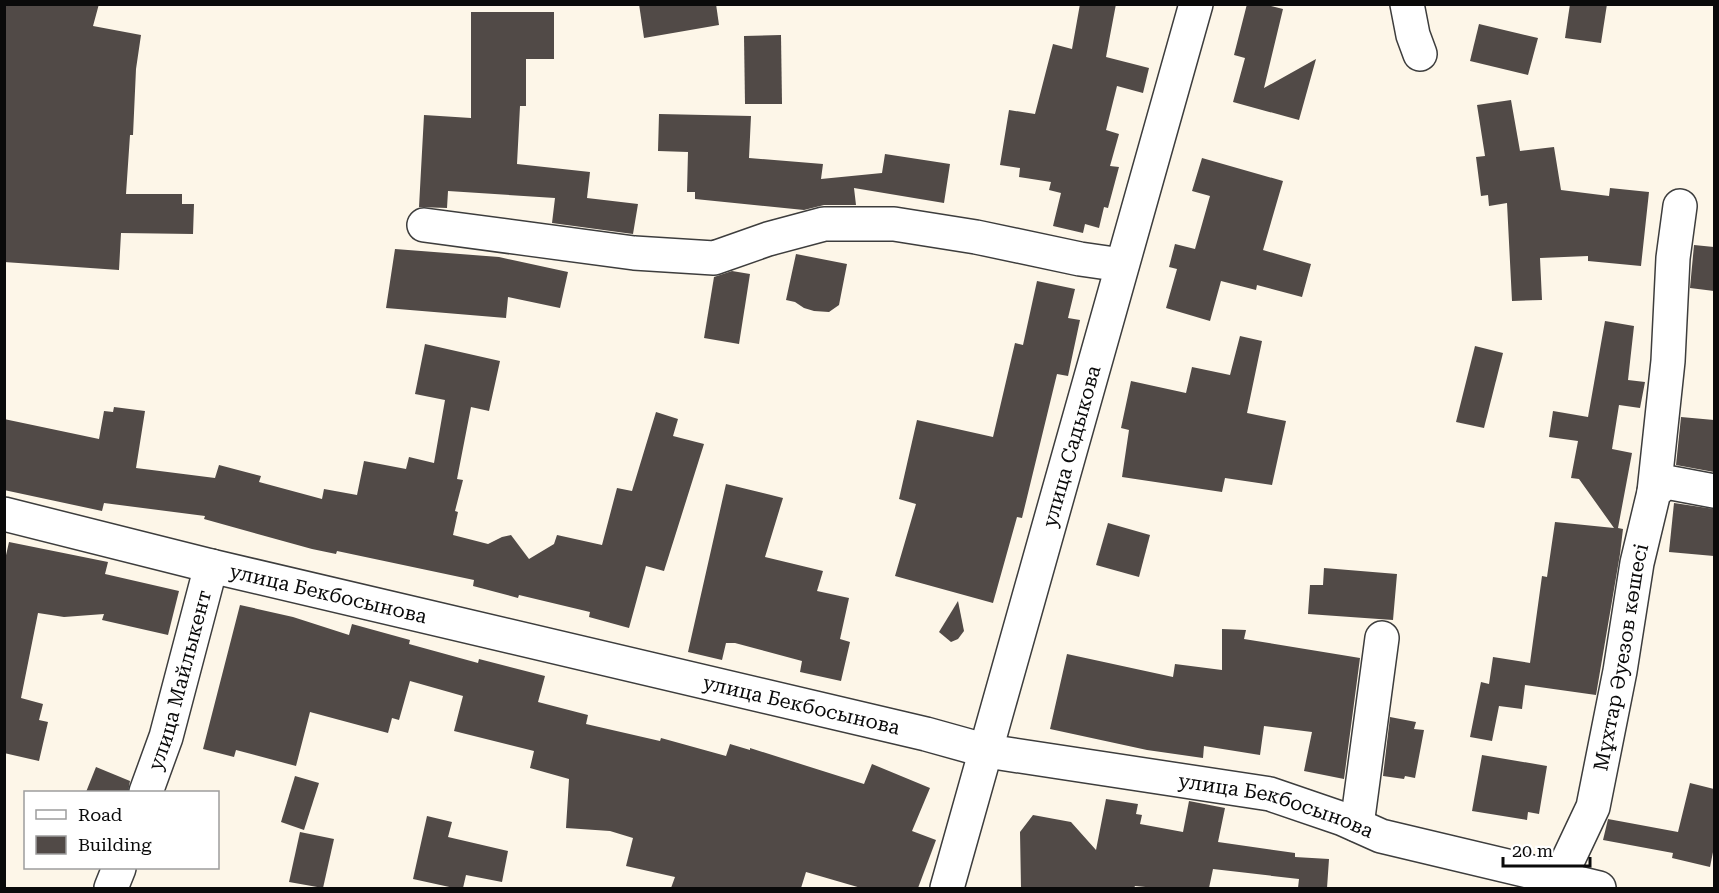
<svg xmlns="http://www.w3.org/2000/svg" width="1719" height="893" viewBox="0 0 1719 893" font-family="'Roboto Serif',serif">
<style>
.building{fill:#514a47}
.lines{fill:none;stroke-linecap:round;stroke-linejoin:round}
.minor-casing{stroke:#3d3d3d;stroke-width:36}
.minor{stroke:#fff;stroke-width:33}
.labels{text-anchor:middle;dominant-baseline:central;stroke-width:6;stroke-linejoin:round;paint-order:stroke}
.street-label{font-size:20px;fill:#0a0a0a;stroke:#fff}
</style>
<rect width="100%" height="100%" fill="#fdf6e8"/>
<g class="building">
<polygon points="4,4 99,4 93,26 141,35 136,69 133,135 130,135 126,194 182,194 182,204 194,204 193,234 121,233 119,270 4,262"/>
<polygon points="639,4 716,4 719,25 644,38"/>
<polygon points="1080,4 1116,4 1106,57 1149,68 1143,93 1117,86 1106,130 1119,134 1110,166 1119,167 1108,208 1104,207 1099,228 1085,224 1083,233 1053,226 1061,193 1049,190 1051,182 1019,177 1020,168 1000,165 1009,110 1035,114 1053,44 1072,49"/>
<polygon points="1247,4 1263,4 1283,9 1264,88 1316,59 1299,120 1233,102 1245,58 1234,55"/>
<polygon points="1570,4 1607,4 1601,43 1565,38"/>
<polygon points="471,12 554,12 554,59 526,59 526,106 520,106 517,164 590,172 587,198 638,204 633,234 552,223 555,198 448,191 447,208 419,207 424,115 471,118"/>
<polygon points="1479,24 1538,38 1528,75 1470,61"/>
<polygon points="781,35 782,104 745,104 744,36"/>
<polygon points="1511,100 1520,151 1554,147 1561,190 1609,196 1610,188 1649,192 1641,266 1588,261 1588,256 1540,258 1542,300 1512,301 1507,203 1489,206 1488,195 1481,196 1476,157 1485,156 1477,105"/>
<polygon points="659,114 751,116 749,158 823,164 821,179 882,173 885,154 950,164 944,203 854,188 856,205 824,205 804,210 695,199 695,192 687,192 688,152 658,151"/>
<polygon points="1202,158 1283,181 1263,250 1311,264 1302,297 1257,285 1256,290 1221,281 1210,321 1166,308 1177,269 1169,267 1175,244 1195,249 1210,196 1192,191"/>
<polygon points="1694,245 1714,247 1714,291 1690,288"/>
<polygon points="395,249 499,257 568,272 560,308 508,297 506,318 386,308"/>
<polygon points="796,254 847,264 839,305 829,312 814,311 804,308 795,302 786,300"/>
<polygon points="732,271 750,274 739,344 704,338 714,277"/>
<polygon points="1037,281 1075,289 1068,318 1080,320 1068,376 1057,374 1022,518 1017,517 993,603 895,576 916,504 899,499 917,420 993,437 1015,343 1023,345"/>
<polygon points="1605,321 1634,326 1628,380 1645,382 1640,408 1619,405 1612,449 1632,453 1618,528 1623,529 1620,554 1596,695 1525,685 1522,709 1499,706 1492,741 1470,737 1481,682 1489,684 1493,657 1530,663 1542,576 1547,577 1555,522 1614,528 1579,479 1571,478 1578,441 1549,437 1553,411 1588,417"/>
<polygon points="1240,336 1262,341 1247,413 1286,421 1272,485 1225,478 1222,492 1122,477 1129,430 1121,428 1131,381 1186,393 1192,367 1230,375"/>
<polygon points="425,344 500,361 489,411 471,407 457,479 463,480 455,511 458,512 453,535 488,544 502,537 511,535 529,559 554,544 557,535 602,545 617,488 632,491 656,412 678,419 673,436 704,444 664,571 646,566 629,628 589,617 590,612 519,595 518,598 473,586 474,580 337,551 336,554 312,549 204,519 205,516 104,503 102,511 4,490 4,419 99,439 104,411 113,412 114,407 145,411 136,468 215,478 219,465 261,476 259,482 322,499 324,489 357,495 364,461 406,469 409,457 434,463 445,400 415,394"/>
<polygon points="1475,346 1503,353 1484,428 1456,422"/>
<polygon points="1681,417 1714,420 1714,472 1676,465"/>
<polygon points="726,484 783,498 765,557 823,571 817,591 849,598 840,639 850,642 841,681 800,672 802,661 735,643 726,643 722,660 688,652"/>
<polygon points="1674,503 1714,509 1714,556 1669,552"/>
<polygon points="1108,523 1150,535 1139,577 1096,565"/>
<polygon points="9,542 108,562 105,574 179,591 168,635 102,620 104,614 64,617 38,613 21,698 43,704 39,720 48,722 39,761 4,753 4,564"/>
<polygon points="1324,568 1397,574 1393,620 1308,614 1310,585 1323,585"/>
<polygon points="958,601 964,631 958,639 951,642 939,632"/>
<polygon points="240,605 293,617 349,635 352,624 410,640 409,644 478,663 479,659 545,676 538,702 588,715 586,724 660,741 661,738 726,756 730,744 750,750 750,748 864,784 872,764 930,788 912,831 936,840 918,888 861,888 806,872 801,888 671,888 675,877 626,866 633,838 610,831 566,828 569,779 530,768 534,751 454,731 463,696 410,681 399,720 392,718 388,733 310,712 296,766 236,750 234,757 203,749"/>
<polygon points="1222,629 1246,630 1244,639 1360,658 1344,779 1304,771 1312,732 1264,726 1260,755 1204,746 1203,758 1147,750 1050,729 1067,654 1173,677 1175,664 1222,670"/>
<polygon points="1390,717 1416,722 1414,729 1424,730 1415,778 1405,776 1404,779 1383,776"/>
<polygon points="1482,755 1547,766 1539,814 1528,812 1527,820 1472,811"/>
<polygon points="96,767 130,781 128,792 86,792"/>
<polygon points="295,776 319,783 304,830 281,822"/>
<polygon points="1690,783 1714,789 1714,847 1710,867 1672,858 1673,853 1603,840 1608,819 1678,832"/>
<polygon points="1106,799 1138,804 1136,814 1142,815 1140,824 1183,832 1189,801 1225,808 1218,842 1295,853 1295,857 1329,859 1327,888 1298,888 1299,879 1213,869 1209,888 1156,888 1135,886 1134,888 1021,888 1020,832 1033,815 1071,822 1096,850"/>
<polygon points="427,816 452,822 448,837 508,851 502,882 466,875 463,888 454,888 413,879"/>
<polygon points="300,832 334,839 323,888 289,882"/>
</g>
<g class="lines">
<g class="minor-casing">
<g id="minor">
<polyline points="1407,4 1413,35 1420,54"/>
<polyline points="424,225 634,253 714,258 768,239 824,224 894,224 976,237 1080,259 1122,265"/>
<polyline points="1654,492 1668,361 1673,258 1680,206"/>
<path id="s1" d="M4,514L211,566L926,734L987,751L1270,794L1343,819L1381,836L1599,888"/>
<path id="s2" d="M146,792L166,737L211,566"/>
<polyline points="1357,825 1382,638"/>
<path id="s3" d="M1559,879L1593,807L1620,671L1637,563L1654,492L1666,482L1714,491"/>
<polyline points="111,888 119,868"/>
<path id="s4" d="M947,888L1196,4"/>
</g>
</g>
<use href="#minor" class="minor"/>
</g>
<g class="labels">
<g class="street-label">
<text stroke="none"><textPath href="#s4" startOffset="459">улица Садыкова</textPath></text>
<text stroke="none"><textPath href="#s1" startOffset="334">улица Бекбосынова</textPath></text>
<text stroke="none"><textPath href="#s3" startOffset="232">Мұхтар Әуезов көшесі</textPath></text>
<text stroke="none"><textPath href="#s2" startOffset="117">улица Майлыкент</textPath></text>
<text stroke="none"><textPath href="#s1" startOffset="820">улица Бекбосынова</textPath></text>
<text stroke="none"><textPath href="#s1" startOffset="1306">улица Бекбосынова</textPath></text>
</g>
</g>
<rect width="1719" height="893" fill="none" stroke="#0a0a0a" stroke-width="12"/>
<rect x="24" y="791" width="195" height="78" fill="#ffffff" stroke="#9d9d9d" stroke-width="1.5"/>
<rect x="36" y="810" width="30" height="9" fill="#ffffff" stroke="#9d9d9d" stroke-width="1.5"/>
<text x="78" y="821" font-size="18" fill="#0a0a0a">Road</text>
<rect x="36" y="836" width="30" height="18" fill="#514a47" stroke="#9d9d9d" stroke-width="1.5"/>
<text x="78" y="851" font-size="18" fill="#0a0a0a">Building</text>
<path d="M1503 857v9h87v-9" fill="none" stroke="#0a0a0a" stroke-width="3"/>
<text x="1512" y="857" font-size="18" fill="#0a0a0a" stroke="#ffffff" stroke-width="4.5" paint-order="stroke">20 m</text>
</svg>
